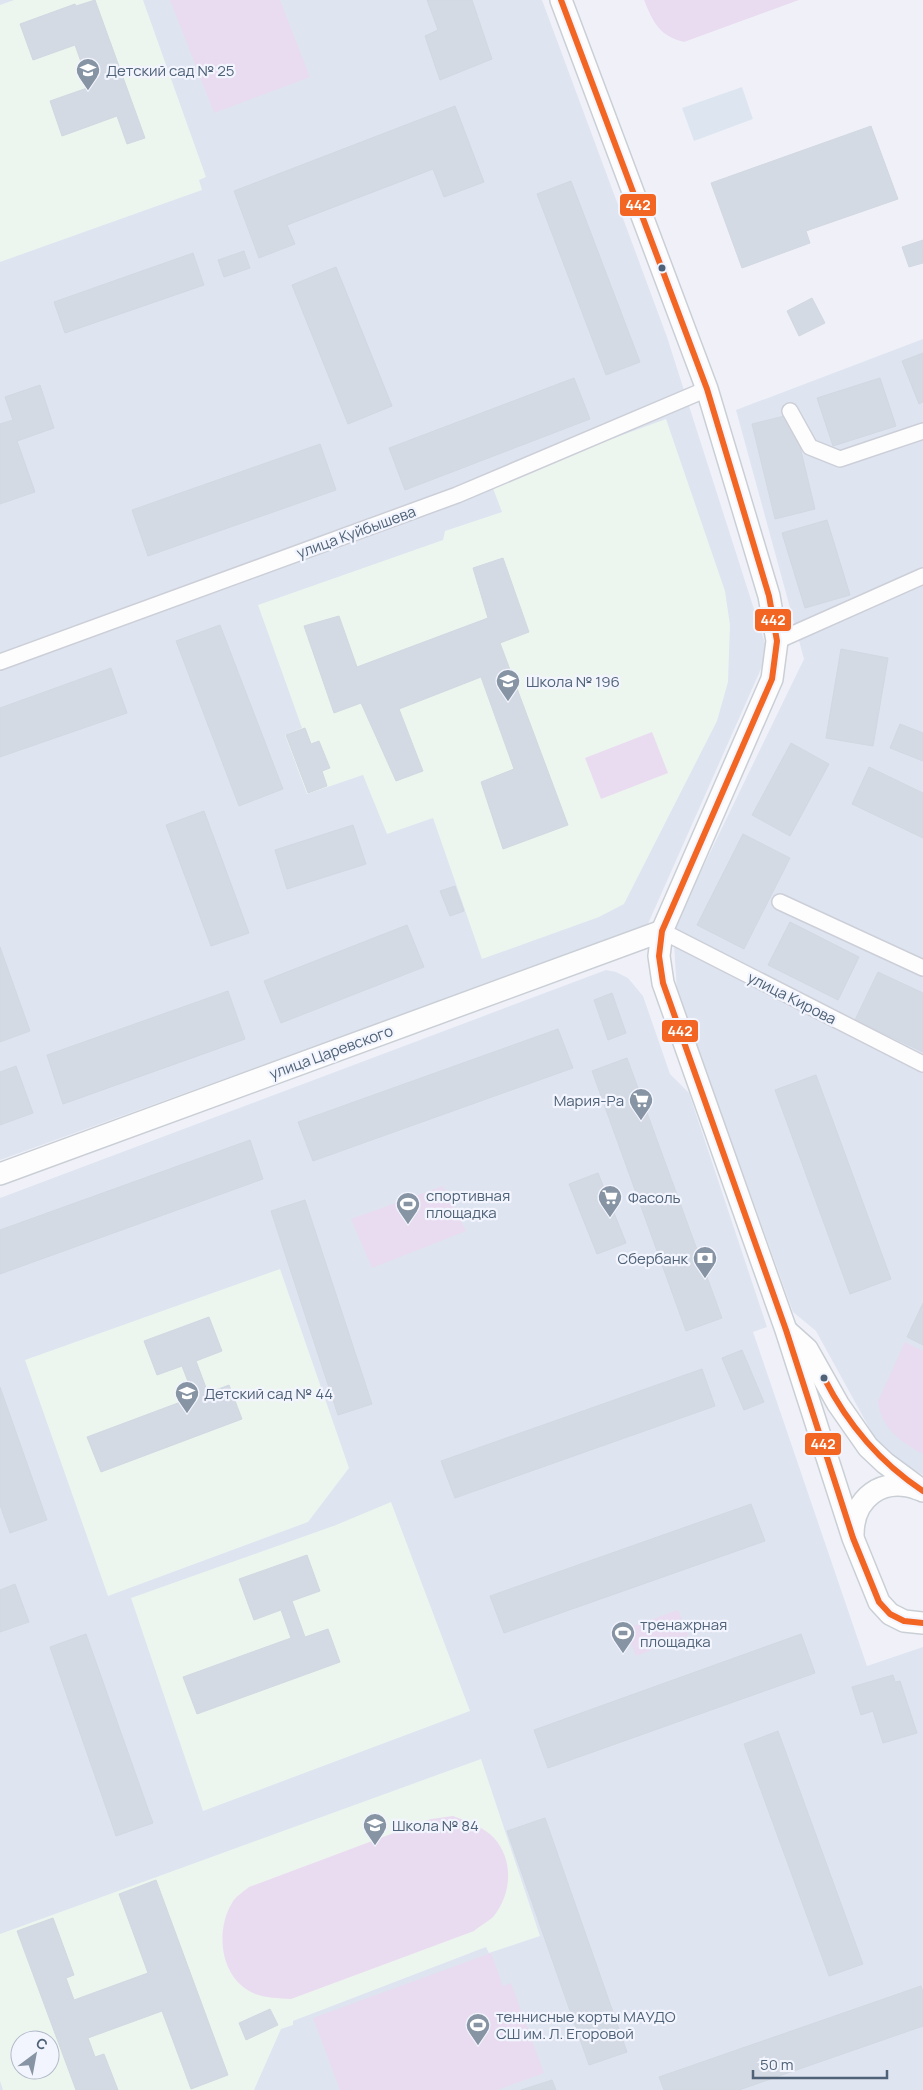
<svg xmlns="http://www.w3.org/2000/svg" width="923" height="2090" viewBox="0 0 923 2090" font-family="Manrope,sans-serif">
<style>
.residential{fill:#dee4f0;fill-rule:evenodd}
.commercial{fill:#dde6f0}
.education{fill:#edf5ef;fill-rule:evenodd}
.green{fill:#e9dcf0}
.building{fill:#d4dae3;stroke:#d2d8e1}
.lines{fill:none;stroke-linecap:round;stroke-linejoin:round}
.street-casing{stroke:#cccfd7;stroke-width:18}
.secondary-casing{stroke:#cacfd6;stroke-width:24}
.street{stroke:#fdfdfe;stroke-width:15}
.secondary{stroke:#fdfdfe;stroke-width:21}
.bus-1-casing{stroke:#f3f5fe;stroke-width:10}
.bus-1{stroke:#f26522;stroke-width:6}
.bus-dot{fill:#4f6277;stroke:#f3f5fe;stroke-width:2}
.labels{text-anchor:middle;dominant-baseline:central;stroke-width:4.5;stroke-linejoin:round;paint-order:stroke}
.poi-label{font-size:15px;fill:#4f6277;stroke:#f3f5fe;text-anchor:start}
.street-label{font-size:15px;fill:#4f6277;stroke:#f3f5fe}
.line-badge{stroke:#f3f5fe;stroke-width:2}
.badge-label{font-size:14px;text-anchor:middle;font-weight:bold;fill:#fff}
</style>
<rect width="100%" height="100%" fill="#f0f1f8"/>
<g class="residential">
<polygon points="0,0 542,0 667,337 768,653 647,926 0,1160"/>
<polygon points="923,339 923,1475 892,1457 877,1442 816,1331 793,1312 677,991 673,929 804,659 736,410"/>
<path d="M606,970L616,972L628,978L643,996L670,1074L689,1093L767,1327L753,1332L867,1666L923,1647V2090H0V1198ZM20,2040H50V2070H20Z"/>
</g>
<polygon class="commercial" points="742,87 753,119 755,124 753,119 694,141 682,108"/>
<g class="education">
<polygon points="14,0 143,0 206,177 199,180 202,190 0,262 0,5"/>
<polygon points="666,419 725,591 730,625 728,682 717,721 624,904 599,917 482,959 433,818 387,834 363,775 307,794 285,735 302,728 258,605 443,540 445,531 502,512 491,483"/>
<polygon points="280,1269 349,1468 308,1522 108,1596 25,1360"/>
<polygon points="391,1502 470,1711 203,1811 131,1598 336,1525"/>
<path d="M481,1759L540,1936L489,1953L486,1947L293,2021V2025L281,2029L254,2090H3L0,2081V1934ZM20,2040H50V2070H20Z"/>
</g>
<g class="green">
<polygon points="170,0 280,0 310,77 214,113"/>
<path d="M644,0H799L684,42C659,36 653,22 644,0Z"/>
<polygon points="652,732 668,773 601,799 585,758"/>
<polygon points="443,1186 466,1231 372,1268 351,1219"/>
<path d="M905,1342L923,1351V1454C901,1442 881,1429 878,1401Z"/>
<polygon points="678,1610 689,1635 636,1656 625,1629"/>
<path d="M453,1816C467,1821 484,1827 494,1838C514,1860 512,1894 493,1917C488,1922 479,1926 474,1931L291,1999C278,1998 265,1998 253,1993C220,1978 215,1931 232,1903C235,1897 243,1892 249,1887L431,1819Z"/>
<polygon points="491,1953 503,1986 511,1983 544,2073 497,2090 340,2090 313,2018"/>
</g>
<g class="building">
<polygon points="95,0 145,138 127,144 117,116 62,136 50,101 90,87 75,45 33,60 20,24 75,4 76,6"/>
<polygon points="427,0 472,0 492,59 440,80 425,36 438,30"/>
<polygon points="455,106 484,182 444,197 433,169 287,225 295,244 259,258 234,191"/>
<polygon points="871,126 898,199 806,231 810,243 742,268 711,183"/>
<polygon points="571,181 640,362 606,375 537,194"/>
<polygon points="923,240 923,263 909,267 902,247"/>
<polygon points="244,251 250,268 224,277 218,260"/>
<polygon points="193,253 204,285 65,333 54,302"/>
<polygon points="336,267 392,406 348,424 292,285"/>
<polygon points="812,298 825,323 799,336 787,311"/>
<polygon points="923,353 923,402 919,404 902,361"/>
<polygon points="574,378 590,419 405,490 389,448"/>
<polygon points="880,378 896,426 833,446 817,398"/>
<polygon points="40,385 54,428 17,441 35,492 0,504 0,424 13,420 5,397"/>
<polygon points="792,414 815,509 775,519 752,424"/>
<polygon points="320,444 336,490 148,556 132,510"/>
<polygon points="827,520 850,595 805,608 782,533"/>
<polygon points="503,558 529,632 500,643 568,825 503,849 481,782 514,769 481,677 399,709 423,771 396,781 361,703 334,713 304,626 339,616 357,667 488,618 473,568"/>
<polygon points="220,625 283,789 239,806 176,641"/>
<polygon points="841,649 888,658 873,746 826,738"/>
<polygon points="111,668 127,713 0,757 0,708"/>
<polygon points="900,724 923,733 923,761 890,748"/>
<polygon points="305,728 311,744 319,741 330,768 322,771 327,786 308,793 286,735"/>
<polygon points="791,743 829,764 790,836 752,815"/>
<polygon points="869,767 923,793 923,838 852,804"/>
<polygon points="204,811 249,933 211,946 166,825"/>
<polygon points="353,825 366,864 287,889 275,850"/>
<polygon points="743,834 790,858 744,949 697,925"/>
<polygon points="455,886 464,911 450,916 440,891"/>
<polygon points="790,922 859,957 838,1000 768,965"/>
<polygon points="407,925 424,967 281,1023 264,981"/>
<polygon points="0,947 30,1031 0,1042"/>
<polygon points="878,972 923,993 923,1052 855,1020"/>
<polygon points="228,991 245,1039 63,1104 47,1055"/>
<polygon points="612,993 626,1033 608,1040 594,1000"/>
<polygon points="558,1029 573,1068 313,1161 298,1122"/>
<polygon points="627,1058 722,1318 686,1331 592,1071"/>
<polygon points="16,1066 33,1113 0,1125 0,1072"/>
<polygon points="816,1075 891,1279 850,1294 775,1090"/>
<polygon points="250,1140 263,1179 0,1274 0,1230"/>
<polygon points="598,1173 626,1243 597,1254 569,1184"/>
<polygon points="305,1200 372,1404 338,1415 271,1211"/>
<polygon points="923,1303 923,1345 907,1337"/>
<polygon points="209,1317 222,1351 196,1361 208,1393 229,1385 242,1419 101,1472 87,1437 194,1397 182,1366 157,1375 144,1341"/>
<polygon points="742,1350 764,1402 744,1410 722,1358"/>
<polygon points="702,1369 715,1406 455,1498 441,1461"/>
<polygon points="0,1387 47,1520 10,1533 0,1505"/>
<polygon points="751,1504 765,1541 504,1633 490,1596"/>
<polygon points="307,1555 320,1591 292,1601 305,1637 328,1629 340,1662 197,1714 183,1677 291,1638 281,1610 254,1620 239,1579"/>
<polygon points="15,1584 29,1622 0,1632 0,1590"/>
<polygon points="86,1634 153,1823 116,1836 50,1647"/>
<polygon points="801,1634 815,1673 548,1768 534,1730"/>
<polygon points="893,1675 895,1682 900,1681 917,1733 883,1743 873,1711 861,1715 852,1687"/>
<polygon points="778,1731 863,1964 829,1976 744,1744"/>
<polygon points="545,1818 627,2052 589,2065 507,1831"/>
<polygon points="156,1880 228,2075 191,2089 162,2011 88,2038 95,2057 104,2054 118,2090 76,2090 17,1931 53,1918 74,1975 66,1978 74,2000 148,1973 119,1894"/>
<polygon points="921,1986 923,1992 923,2026 739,2090 664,2090 659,2077"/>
<polygon points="270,2009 278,2025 246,2040 239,2023"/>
<polygon points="552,2080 556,2090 521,2090"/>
</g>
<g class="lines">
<g class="street-casing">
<g id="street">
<polyline points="790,411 810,447 840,459 923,431"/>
<polyline points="777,641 923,576"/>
<polyline points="0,662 457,495 707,389"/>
<polyline points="780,902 923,968"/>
<polyline points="662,931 923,1064"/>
</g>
</g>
<g class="secondary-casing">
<g id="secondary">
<polyline points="561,0 707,389 769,596 777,641 772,679 662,931 659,956 663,983 786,1330 853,1538 879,1602 890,1614 904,1621 923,1623"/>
<polyline points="0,1174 662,931"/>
<polyline points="788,1332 807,1349 838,1404 868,1447 885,1463 923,1491"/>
<path d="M853,1535C853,1498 882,1476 918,1489"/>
</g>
</g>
<use href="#street" class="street"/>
<use href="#secondary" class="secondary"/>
<g class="bus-1-casing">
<g id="bus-1">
<polyline points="561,0 707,389 769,596 777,641 772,679 662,931 659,956 663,983 786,1330 853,1538 879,1602 890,1614 904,1621 923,1623"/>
<path d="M824,1378C848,1425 879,1462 923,1491"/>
</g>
</g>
<use href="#bus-1" class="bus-1"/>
</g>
<defs>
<g id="school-pin" transform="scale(1.25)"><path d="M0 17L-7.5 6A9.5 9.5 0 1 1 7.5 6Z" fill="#8794a4" stroke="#f3f5fe"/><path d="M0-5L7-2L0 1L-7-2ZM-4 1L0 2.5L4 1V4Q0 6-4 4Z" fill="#fff"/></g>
<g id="supermarket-pin" transform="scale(1.25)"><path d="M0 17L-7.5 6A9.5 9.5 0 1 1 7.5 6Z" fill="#8794a4" stroke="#f3f5fe"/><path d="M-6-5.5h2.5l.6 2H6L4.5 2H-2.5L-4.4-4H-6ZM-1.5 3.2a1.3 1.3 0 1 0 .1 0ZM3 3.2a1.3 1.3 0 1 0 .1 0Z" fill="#fff"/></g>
<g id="stadium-pin" transform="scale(1.25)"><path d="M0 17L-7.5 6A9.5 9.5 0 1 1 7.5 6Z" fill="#8794a4" stroke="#f3f5fe"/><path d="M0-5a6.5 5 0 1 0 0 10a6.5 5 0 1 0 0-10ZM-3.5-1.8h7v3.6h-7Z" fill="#fff"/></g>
<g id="bank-pin" transform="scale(1.25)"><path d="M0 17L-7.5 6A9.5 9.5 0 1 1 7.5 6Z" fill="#8794a4" stroke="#f3f5fe"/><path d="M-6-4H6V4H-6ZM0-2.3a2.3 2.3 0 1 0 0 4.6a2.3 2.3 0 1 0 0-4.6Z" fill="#fff"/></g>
</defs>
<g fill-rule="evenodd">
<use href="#school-pin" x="88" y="70"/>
<use href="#school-pin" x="508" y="681"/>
<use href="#supermarket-pin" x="641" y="1100"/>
<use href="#supermarket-pin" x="610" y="1197"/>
<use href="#stadium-pin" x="408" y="1204"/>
<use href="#bank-pin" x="705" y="1258"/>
<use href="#school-pin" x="187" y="1393"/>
<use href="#stadium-pin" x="623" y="1633"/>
<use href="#school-pin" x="375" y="1825"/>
<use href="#stadium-pin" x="478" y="2025"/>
</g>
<g class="bus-dot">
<circle cx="662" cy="268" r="4.5"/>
<circle cx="824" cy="1378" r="4.5"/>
</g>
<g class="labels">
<g class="poi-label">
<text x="106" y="70">Детский сад № 25</text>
<text x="526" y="681">Школа № 196</text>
<text x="624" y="1100" text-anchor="end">Мария-Ра</text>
<text x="426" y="1195">спортивная<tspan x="426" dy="17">площадка</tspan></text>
<text x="628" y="1197">Фасоль</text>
<text x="688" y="1258" text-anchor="end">Сбербанк</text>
<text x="204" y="1393">Детский сад № 44</text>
<text x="640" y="1624">тренажрная<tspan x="640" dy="17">площадка</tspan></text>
<text x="392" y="1825">Школа № 84</text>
<text x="496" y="2016">теннисные корты МАУДО<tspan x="496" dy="17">СШ им. Л. Егоровой</tspan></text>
</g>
<g class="street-label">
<text transform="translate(356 532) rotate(-20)">улица Куйбышева</text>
<text transform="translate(792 998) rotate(27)">улица Кирова</text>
<text transform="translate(331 1052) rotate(-20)">улица Царевского</text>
</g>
</g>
<g class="line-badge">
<rect x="619" y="193" width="38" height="24" rx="5" fill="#f26522"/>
<rect x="754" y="608" width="38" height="24" rx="5" fill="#f26522"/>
<rect x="661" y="1019" width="38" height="24" rx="5" fill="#f26522"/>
<rect x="804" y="1432" width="38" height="24" rx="5" fill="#f26522"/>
</g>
<g class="badge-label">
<text x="638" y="210">442</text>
<text x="773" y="625">442</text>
<text x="680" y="1036">442</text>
<text x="823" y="1449">442</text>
</g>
<g transform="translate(35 2055) rotate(32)"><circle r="24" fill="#f3f5fe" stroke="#b1bac8"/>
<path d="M0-4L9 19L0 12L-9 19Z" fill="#8794a4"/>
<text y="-8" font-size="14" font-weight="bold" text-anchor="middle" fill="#4f6277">С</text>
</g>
<path d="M753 2070v8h134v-8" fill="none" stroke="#4f6277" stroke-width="2.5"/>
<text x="760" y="2070" font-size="15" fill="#4f6277" stroke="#f3f5fe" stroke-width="4" paint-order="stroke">50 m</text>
</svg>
